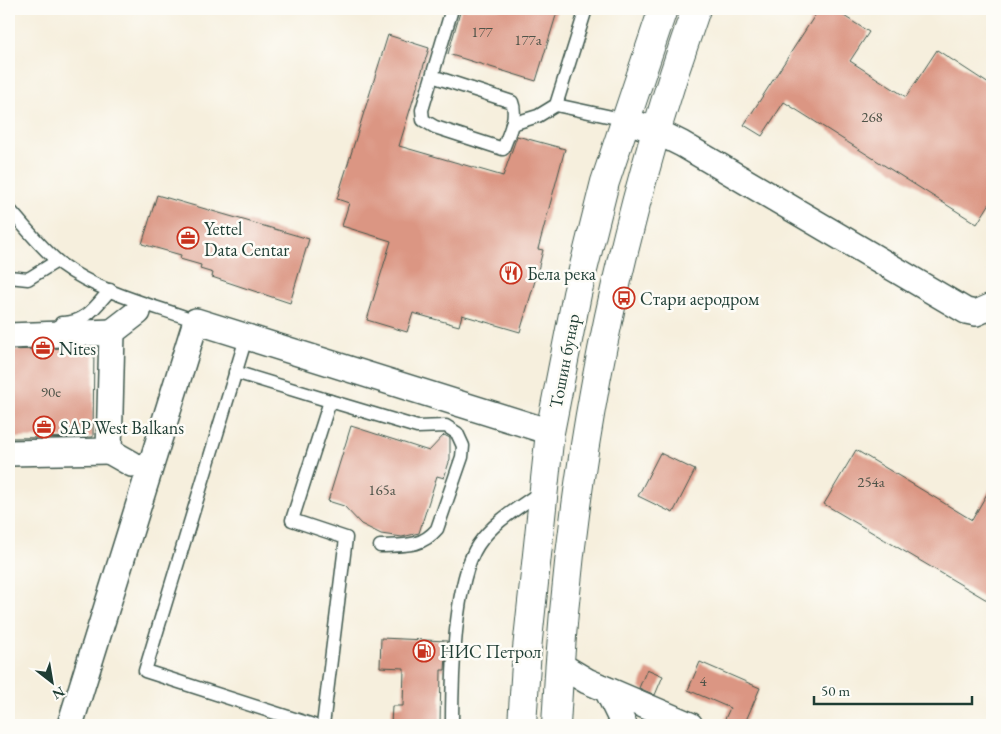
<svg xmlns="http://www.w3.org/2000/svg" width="1001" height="734" viewBox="0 0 1001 734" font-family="'EB Garamond',serif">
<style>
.building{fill:#db9683}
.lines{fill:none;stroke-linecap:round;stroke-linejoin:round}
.lane-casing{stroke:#3f584d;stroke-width:15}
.street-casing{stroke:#3f584d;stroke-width:28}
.secondary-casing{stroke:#3f584d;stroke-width:30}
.lane{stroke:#fff;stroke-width:12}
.street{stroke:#fff;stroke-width:25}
.secondary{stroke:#fff;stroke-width:28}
.labels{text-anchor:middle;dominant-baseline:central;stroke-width:5;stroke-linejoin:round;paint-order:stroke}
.number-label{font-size:15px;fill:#4e5348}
.poi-label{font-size:18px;fill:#1f3d34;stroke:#fdfcf7;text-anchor:start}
.street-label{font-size:18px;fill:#1f3d34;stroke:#fdfcf7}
</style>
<rect width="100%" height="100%" fill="#fdfcf7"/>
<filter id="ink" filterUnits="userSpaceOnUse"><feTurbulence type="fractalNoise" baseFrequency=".02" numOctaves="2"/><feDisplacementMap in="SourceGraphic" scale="10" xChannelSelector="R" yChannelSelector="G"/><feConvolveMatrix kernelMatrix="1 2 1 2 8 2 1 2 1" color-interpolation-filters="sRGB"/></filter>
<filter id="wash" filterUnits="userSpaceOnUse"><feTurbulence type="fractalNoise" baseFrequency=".0096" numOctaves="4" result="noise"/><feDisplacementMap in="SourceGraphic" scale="20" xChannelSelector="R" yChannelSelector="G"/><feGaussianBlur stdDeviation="1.12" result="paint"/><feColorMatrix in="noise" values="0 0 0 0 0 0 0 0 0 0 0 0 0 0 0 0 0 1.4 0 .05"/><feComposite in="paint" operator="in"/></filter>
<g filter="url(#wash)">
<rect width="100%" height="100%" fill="#f6efdd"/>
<g id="blocks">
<g class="building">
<polygon points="461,9 558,9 536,81 448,54"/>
<polygon points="819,9 833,9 869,32 850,61 906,97 937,50 992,86 992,200 977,224 784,102 762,136 744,125"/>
<polygon points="388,35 429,48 399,146 503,176 517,136 565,149 538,249 543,250 537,274 520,332 462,315 459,326 413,313 407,332 367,320 391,241 342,226 349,203 337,199"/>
<polygon points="157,195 309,239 290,303 212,277 213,273 200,269 201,265 180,259 181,255 142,244"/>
<polygon points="94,347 93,437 9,438 9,350"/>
<polygon points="351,426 429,451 444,435 450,438 450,459 444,478 437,476 419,533 402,537 381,534 361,524 344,506 328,501"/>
<polygon points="856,450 972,520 992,485 992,603 824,504"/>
<polygon points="660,453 695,470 673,513 638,496"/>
<polygon points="381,638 447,641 445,670 441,670 440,725 391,725 392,706 403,706 404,668 380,667"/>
<polygon points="700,662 760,688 744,725 725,719 730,708 688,690"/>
<polygon points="647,669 663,676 655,695 639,688"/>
</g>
</g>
</g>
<g filter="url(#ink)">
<use href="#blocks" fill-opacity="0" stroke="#3f584d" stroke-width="1"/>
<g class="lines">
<g class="lane-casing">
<g id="lane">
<path d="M432,76L512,102C518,117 508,135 503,149L435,127L423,120L422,110L452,9"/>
<polyline points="556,105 626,120"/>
<polyline points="512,124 538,116 556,105 586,9"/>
<path d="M9,209C26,228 42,249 62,265C100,293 152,305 196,321"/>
<polyline points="9,277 28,279 57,261"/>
<path d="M61,323C85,324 96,306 110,290"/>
<polyline points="246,338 145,671 313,725"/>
<polyline points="235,372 330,401 292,520 346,538 323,725"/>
<path d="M330,401L417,427L446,426L457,433L463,446L462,457L437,529C421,548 403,545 380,546"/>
<path d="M452,725C452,680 454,581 478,545C494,521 520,507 542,491"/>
</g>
</g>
<g class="street-casing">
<g id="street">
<polyline points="626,120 656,131 682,144 966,311 976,313 992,306"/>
<polyline points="112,332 138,312"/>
<polyline points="9,336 112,332 109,451 9,453"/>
<polyline points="109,451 132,464"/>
<polyline points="560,665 587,681 690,725"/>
<polyline points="607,690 624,725"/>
<polyline points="70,725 196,321 550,432"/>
</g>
</g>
<g class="secondary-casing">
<g id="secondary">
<polyline points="522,725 527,649 550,432 577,294 605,182 663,9"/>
<path d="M556,725C568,481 614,240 696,9"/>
</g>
</g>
<use href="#lane" class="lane"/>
<use href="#street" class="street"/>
<use href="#secondary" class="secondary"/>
</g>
</g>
<defs>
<g id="office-ring" transform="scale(1.125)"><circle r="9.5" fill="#fdfcf7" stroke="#c8321e" stroke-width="1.5"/><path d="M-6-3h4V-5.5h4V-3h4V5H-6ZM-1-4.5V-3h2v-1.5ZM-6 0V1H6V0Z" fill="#c8321e"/></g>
<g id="restaurant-ring" transform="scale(1.125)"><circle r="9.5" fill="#fdfcf7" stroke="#c8321e" stroke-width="1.5"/><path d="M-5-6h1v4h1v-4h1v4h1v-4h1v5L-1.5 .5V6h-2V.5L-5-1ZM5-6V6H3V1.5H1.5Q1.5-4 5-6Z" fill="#c8321e"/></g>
<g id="bus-ring" transform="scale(1.125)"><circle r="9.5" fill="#fdfcf7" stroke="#c8321e" stroke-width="1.5"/><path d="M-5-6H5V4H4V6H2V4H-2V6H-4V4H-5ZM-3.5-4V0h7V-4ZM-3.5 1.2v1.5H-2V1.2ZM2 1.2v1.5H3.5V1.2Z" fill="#c8321e"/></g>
<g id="fuel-ring" transform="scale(1.125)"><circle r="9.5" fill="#fdfcf7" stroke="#c8321e" stroke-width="1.5"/><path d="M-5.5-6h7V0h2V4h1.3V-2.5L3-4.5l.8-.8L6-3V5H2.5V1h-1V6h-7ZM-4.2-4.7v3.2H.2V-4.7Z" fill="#c8321e"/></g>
</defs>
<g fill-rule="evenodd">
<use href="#office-ring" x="188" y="238"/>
<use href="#restaurant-ring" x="511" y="273"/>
<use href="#bus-ring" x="624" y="298"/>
<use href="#office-ring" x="43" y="348"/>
<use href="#office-ring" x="44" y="427"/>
<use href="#fuel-ring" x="424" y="651"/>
</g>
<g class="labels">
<g class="number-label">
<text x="482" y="31">177</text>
<text x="528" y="39">177a</text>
<text x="872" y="116">268</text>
<text x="51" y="391">90e</text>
<text x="871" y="481">254a</text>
<text x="382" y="489">165a</text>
<text x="703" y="680">4</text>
</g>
<g class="poi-label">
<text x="204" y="228">Yettel<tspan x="204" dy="21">Data Centar</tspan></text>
<text x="527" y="273">Бела река</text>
<text x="640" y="298">Стари аеродром</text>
<text x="59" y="348">Nites</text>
<text x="60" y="427">SAP West Balkans</text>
<text x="440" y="651">НИС Петрол</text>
</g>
<g class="street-label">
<text transform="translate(564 361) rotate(-79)">Тошин бунар</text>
</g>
</g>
<rect width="1001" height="734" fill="none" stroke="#fdfcf7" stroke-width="30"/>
<g transform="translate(52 682) rotate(149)" stroke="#fdfcf7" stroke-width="4" paint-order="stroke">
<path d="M0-4L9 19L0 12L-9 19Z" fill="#1f3d34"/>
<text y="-8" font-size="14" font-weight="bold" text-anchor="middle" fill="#1f3d34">N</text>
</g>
<path d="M814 696v8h158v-8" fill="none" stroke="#1f3d34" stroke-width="2.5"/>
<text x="821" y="696" font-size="15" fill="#1f3d34" stroke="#fdfcf7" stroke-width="4" paint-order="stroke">50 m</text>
</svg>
